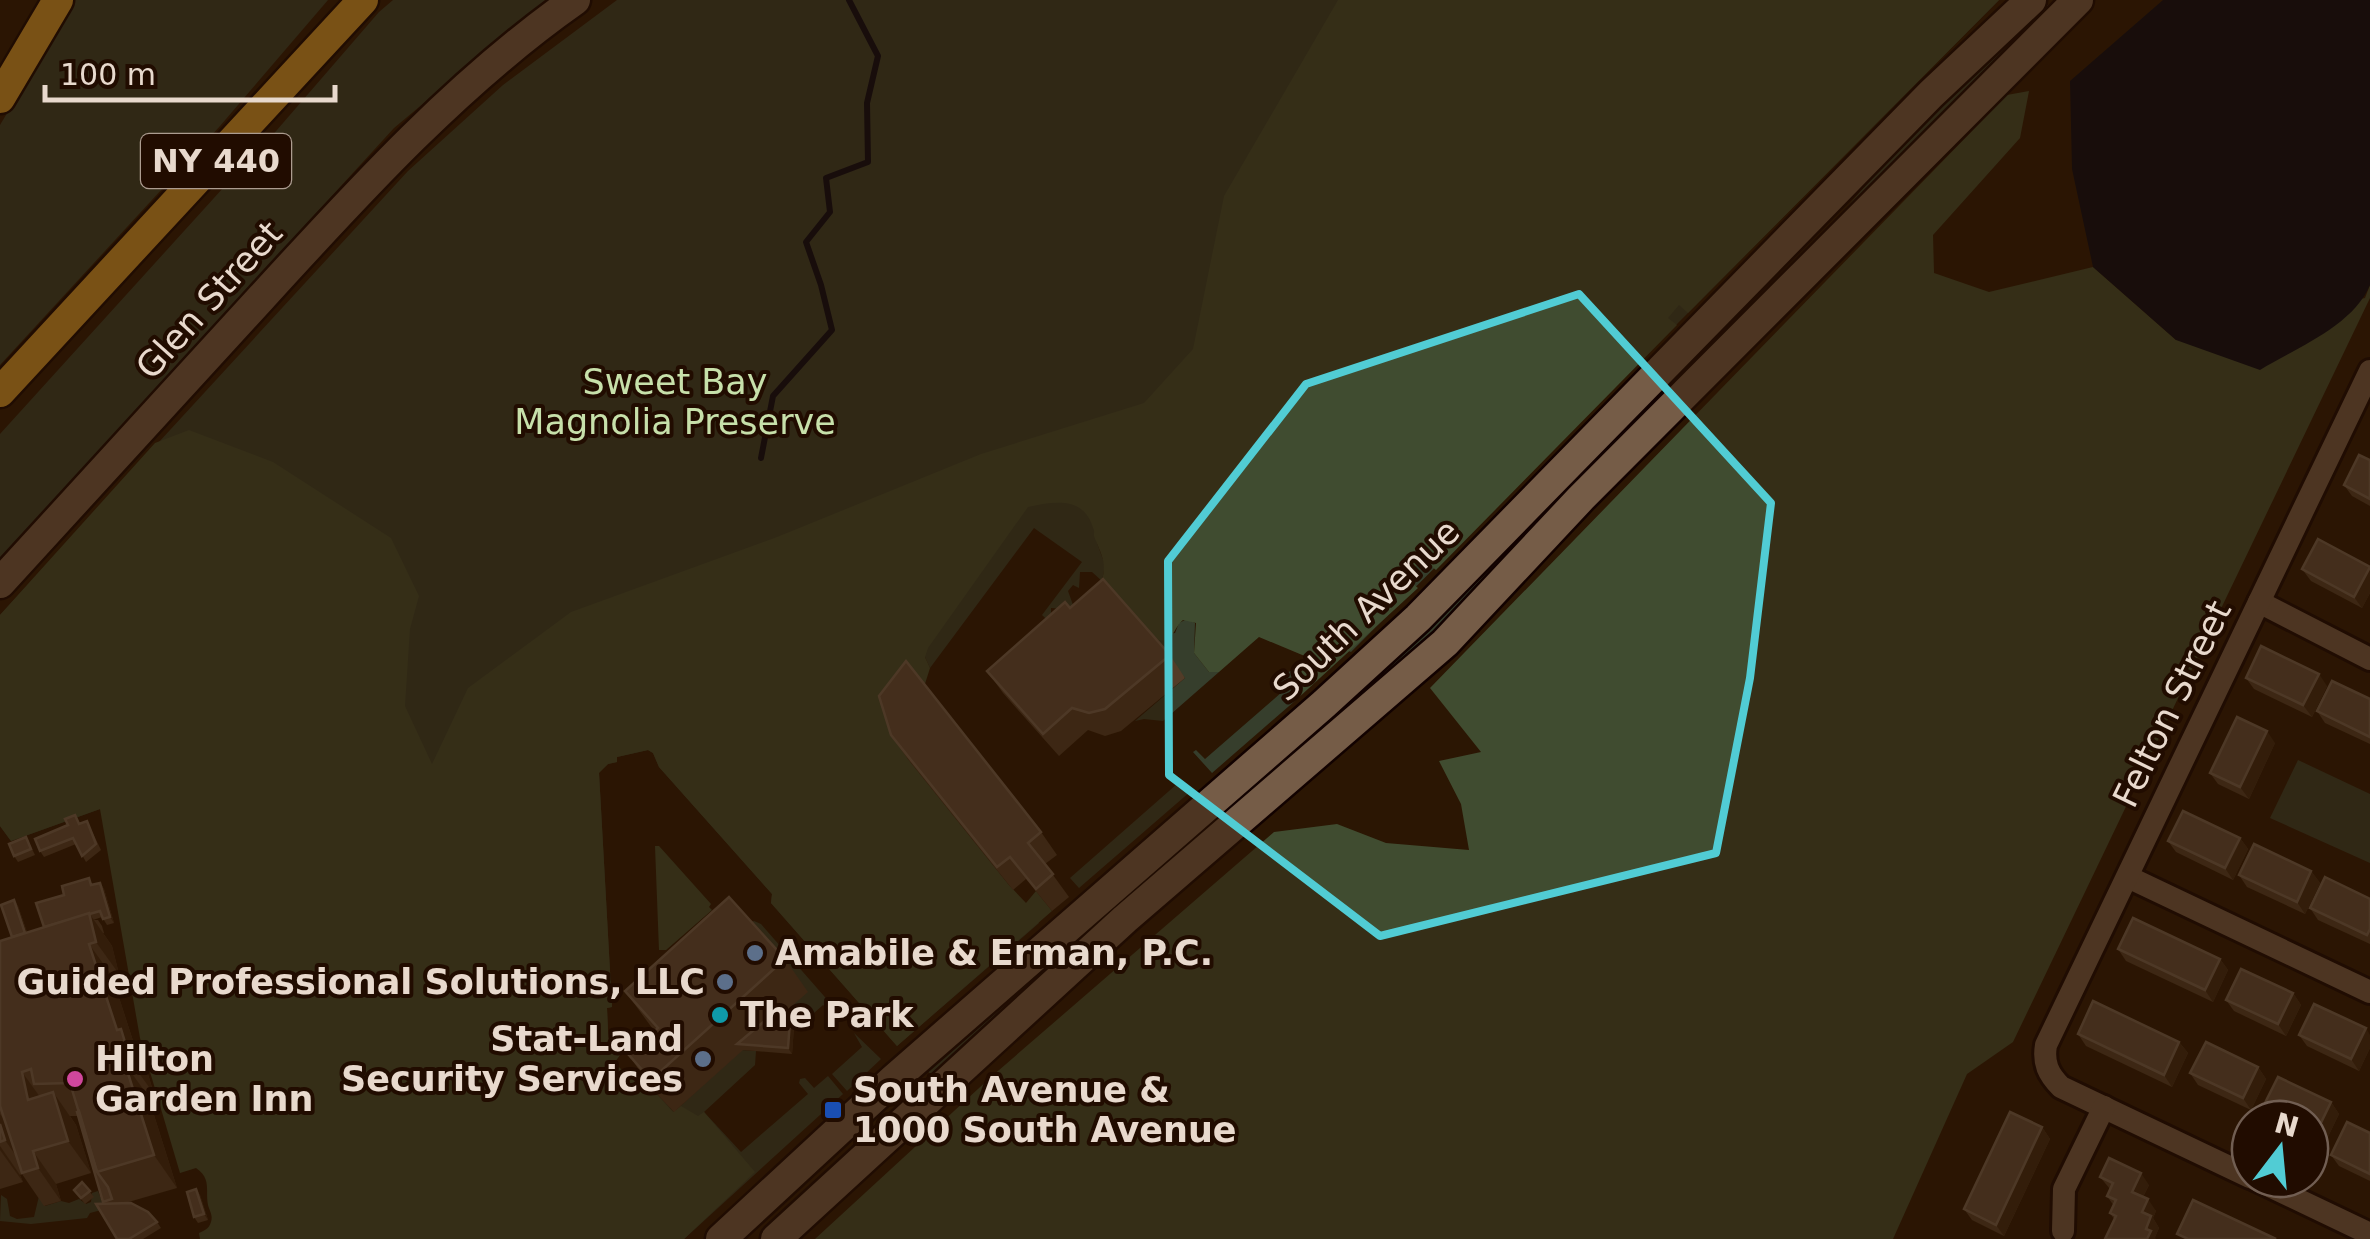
<svg xmlns="http://www.w3.org/2000/svg" width="2370" height="1239" viewBox="0 0 2370 1239" font-family="'DejaVu Sans',sans-serif">
<style>
.green{fill:#363e2c}
.forest{fill:#404c30}
.water{fill:#000416}
.lines{fill:none;stroke-linecap:round;stroke-linejoin:round}
.stream{stroke:#000416;stroke-width:6}
.street-casing{stroke:#120200;stroke-width:28}
.secondary-casing{stroke:#120200;stroke-width:35}
.highway-casing{stroke:#120200;stroke-width:35}
.street{stroke:#755c47;stroke-width:22}
.secondary{stroke:#755c47;stroke-width:30}
.highway{stroke:#d8992c;stroke-width:30}
.wall{fill:#523c28}
.shaded-wall{fill:#3c2612}
.building{fill:#624d3a;stroke:#776351;stroke-width:2.5}
.marked{fill:none;stroke:#51ccd4;stroke-width:8;stroke-linejoin:round}
.service-dot{fill:#5c6f8a;stroke:#210c00;stroke-width:4}
.culture-dot{fill:#0f9aa8;stroke:#210c00;stroke-width:4}
.hotel-dot{fill:#d1479c;stroke:#210c00;stroke-width:4}
.transit-dot{fill:#1a4fb4;stroke:#210c00;stroke-width:4}
.labels{text-anchor:middle;dominant-baseline:central;stroke-width:8;stroke-linejoin:round;paint-order:stroke}
.shield{fill:#210c00;stroke:#ac9c90;stroke-width:2.5}
.shield-label{font-size:32px;font-weight:bold;fill:#e8d9cd}
.street-label{font-size:35px;fill:#e8d9cd;stroke:#210c00}
.park-label{font-size:35px;fill:#c7e0aa;stroke:#210c00}
.poi-label{font-size:35px;font-weight:bold;fill:#e8d9cd;stroke:#210c00;text-anchor:start}
</style>
<rect width="100%" height="100%" fill="#2b1603"/>
<g class="green">
<polygon points="75,0 328,0 220,126 0,365 0,125"/>
<polygon points="393,0 547,0 394,128 0,559 0,434 243,166 252,171 264,145 379,12"/>
<polygon points="617,0 1999,0 1351,652 1097,543 1105,565 1102,581 1092,572 1080,572 1079,588 1073,585 1068,591 1073,605 1069,609 1051,608 1051,617 1056,628 1042,615 1082,562 1034,528 930,668 925,657 894,719 907,758 1039,923 897,1046 771,903 772,894 659,767 653,753 648,750 617,757 617,762 608,764 599,772 612,1007 607,1008 609,1052 623,1051 614,1063 637,1083 643,1079 674,1112 741,1050 756,1051 755,1065 704,1112 741,1152 808,1094 799,1083 800,1079 805,1078 814,1088 828,1076 843,1094 684,1239 100,809 11,841 0,826 0,615 408,171 503,85"/>
<polygon points="2046,4 2051,7 1793,270 1877,172"/>
<polygon points="1688,370 1404,669 1239,802 1240,797 1397,658 1677,376"/>
<polygon points="1187,619 1195,623 1194,653 1209,672 1219,672 1163,721 1144,719 1135,721 1185,678 1148,635 1175,633 1179,623"/>
<polygon points="1293,670 1296,700 1212,773 1193,752 1196,750 1205,759 1282,692 1276,682 1277,677"/>
<polygon points="2298,760 2370,794 2370,863 2270,818"/>
<polygon points="1171,772 1191,791 1079,888 1070,878 1177,784"/>
<polygon points="1098,920 1104,920 932,1076 926,1069"/>
<polygon points="754,921 761,924 838,1012 836,1016 823,1005 796,1029 769,1027 751,922"/>
<polygon points="854,1033 881,1059 847,1091 832,1074 862,1047"/>
<polygon points="98,1191 105,1209 90,1213 87,1218 31,1224 0,1221 1,1195 7,1199 10,1216 17,1219 34,1217 40,1192 45,1206 61,1201 69,1203 79,1199 86,1204 91,1202 92,1193"/>
</g>
<g class="forest">
<path d="M1338,0H1999L1688,313L1679,305L1668,318L1677,325L1436,570L1422,559L1406,578L1418,588L1296,700L1293,670L1310,668L1312,663L1307,657L1259,637L1219,672H1209L1194,653L1196,623L1183,620C1172,629 1174,645 1155,639L1102,581C1106,563 1103,558 1096,541C1091,530 1097,537 1092,525C1082,496 1052,502 1028,507L928,648L925,657L930,668L924,687L894,719L907,758L1008,884L1026,903L1036,891L1052,911L897,1046L771,903L772,894L659,767L653,753L648,750L617,757V762L608,764L599,773L612,1007L607,1008L609,1052L623,1051L614,1063L637,1083L643,1079L673,1112L681,1106L698,1116L704,1112L755,1172L684,1239H200L199,1233C205,1230 209,1229 211,1222C213,1215 210,1212 208,1205C205,1190 212,1179 196,1168L180,1173L140,1038L100,809L11,841L0,826V615L155,443L189,430L273,462L391,538L419,596L410,629L405,706L432,764L468,688L571,612L777,537L981,454L1144,403L1193,349L1224,196Z"/>
<polygon points="2029,91 2020,138 1933,235 1934,273 1989,292 2093,267 2176,340 2365,298 2370,285 2370,298 2013,1042 1967,1074 1893,1239 815,1239 991,1077 1274,832 1337,824 1386,843 1469,850 1461,804 1439,761 1481,752 1430,688 2007,95"/>
<polygon points="655,846 659,846 711,904 709,907 712,910 666,950 659,950"/>
</g>
<path class="water" d="M2163,0H2370V285C2353,326 2296,348 2260,370L2176,340L2093,267L2072,169L2070,81Z"/>
<g class="lines">
<polyline class="stream" points="761,458 773,396 832,330 821,285 806,242 830,212 826,178 868,162 867,103 878,56 849,0"/>
<g class="street-casing">
<g id="street">
<polyline points="2259,602 2370,659"/>
<polyline points="2128,877 2370,992"/>
<path d="M2250,1177L2061,1087C2048,1074 2043,1063 2046,1045L2370,371"/>
<polyline points="2255,1179 2370,1234"/>
<polyline points="2063,1231 2064,1189 2104,1107"/>
</g>
</g>
<g class="secondary-casing">
<g id="secondary">
<path d="M0,583C87,488 174,393 262,297C358,192 458,82 575,0"/>
<polyline points="721,1239 894,1079 1324,704 1418,618 1931,94 2031,0"/>
<polyline points="776,1239 1125,919 1445,643 1581,498 2078,0"/>
</g>
</g>
<g class="highway-casing">
<g id="highway">
<polyline points="0,98 58,0"/>
<polyline points="0,392 363,0"/>
</g>
</g>
<use href="#street" class="street"/>
<use href="#secondary" class="secondary"/>
<use href="#highway" class="highway"/>
</g>
<g class="wall">
<polygon points="2370,460 2370,506 2352,496 2344,485"/>
<polygon points="2302,569 2370,593 2362,608 2311,581"/>
<polygon points="1070,608 1170,655 1185,678 1121,731 1105,736 1088,730 1059,756 1003,693 987,671"/>
<polygon points="2246,678 2327,686 2312,717 2254,689"/>
<polygon points="2370,699 2370,744 2325,723 2317,711"/>
<polygon points="891,735 1041,832 1057,855 1045,864 1069,897 1052,911 1026,879 1013,890 907,758"/>
<polygon points="2275,743 2249,799 2218,784 2210,773"/>
<polygon points="87,821 101,850 86,862 76,844 44,857 40,851"/>
<polygon points="26,837 35,855 18,862 14,856"/>
<polygon points="2240,838 2248,849 2233,880 2176,852 2168,841"/>
<polygon points="2311,871 2320,883 2305,914 2247,887 2239,875"/>
<polygon points="100,883 104,889 114,923 107,925 102,917 93,920 98,920 102,926 104,933 103,933 112,946 119,974 112,976 136,1050 144,1061 154,1094 148,1096 177,1188 125,1203 157,1222 161,1228 143,1239 117,1239 103,1202 78,1116 70,1116 76,1125 91,1173 56,1184 61,1201 44,1206 22,1174 20,1175 23,1182 0,1189 0,941 12,937 14,900 18,906 27,932 44,927 94,885"/>
<polygon points="2370,899 2370,944 2318,920 2310,908"/>
<polygon points="2118,949 2220,959 2228,970 2213,1002 2126,961"/>
<polygon points="785,959 808,992 776,1020 794,1027 792,1054 743,1050 674,1112 651,1088 629,1055 655,1032 625,991"/>
<polygon points="2293,993 2301,1005 2286,1036 2234,1011 2226,1000"/>
<polygon points="2078,1034 2179,1042 2188,1053 2172,1087 2086,1046"/>
<polygon points="2299,1035 2370,1035 2370,1048 2359,1071 2307,1046"/>
<polygon points="2258,1067 2266,1079 2251,1110 2198,1085 2190,1073"/>
<polygon points="2331,1102 2339,1114 2324,1145 2310,1138 2310,1119 2271,1119 2263,1107"/>
<polygon points="2042,1127 2050,1139 2004,1236 1972,1220 1964,1209"/>
<polygon points="2370,1133 2370,1181 2339,1166 2331,1155"/>
<polygon points="2100,1177 2149,1185 2143,1197 2156,1211 2153,1218 2159,1228 2155,1237 2114,1219 2110,1213 2114,1206 2107,1196 2110,1189"/>
<polygon points="82,1182 94,1197 85,1204 74,1190"/>
<polygon points="196,1189 200,1195 208,1220 198,1223 194,1217"/>
</g>
<g class="shaded-wall">
<polygon points="2370,567 2370,593 2362,608 2354,597"/>
<polygon points="2319,674 2327,686 2312,717 2303,705"/>
<polygon points="2267,731 2275,743 2249,799 2240,787"/>
<polygon points="2240,838 2248,849 2233,880 2225,868"/>
<polygon points="2311,871 2320,883 2305,914 2297,902"/>
<polygon points="100,883 104,889 114,923 110,917"/>
<polygon points="14,900 18,906 29,938 25,933"/>
<polygon points="89,913 112,946 119,974 96,942"/>
<polygon points="89,944 112,976 136,1050 144,1061 154,1094 131,1062 117,1030"/>
<polygon points="2220,959 2228,970 2213,1002 2205,990"/>
<polygon points="2293,993 2301,1005 2286,1036 2278,1024"/>
<polygon points="790,1021 794,1027 792,1054 788,1048"/>
<polygon points="2366,1028 2370,1035 2370,1048 2359,1071 2351,1059"/>
<polygon points="2179,1042 2188,1053 2172,1087 2164,1075"/>
<polygon points="125,1064 148,1096 177,1188 154,1155"/>
<polygon points="2258,1067 2266,1079 2251,1110 2243,1098"/>
<polygon points="22,1072 45,1104 28,1100"/>
<polygon points="53,1092 76,1125 91,1173 68,1141"/>
<polygon points="2331,1102 2339,1114 2324,1145 2316,1133"/>
<polygon points="0,1114 18,1139 28,1173 5,1140 0,1124"/>
<polygon points="2042,1127 2050,1139 2004,1236 1996,1225"/>
<polygon points="0,1146 20,1175 23,1182 0,1150"/>
<polygon points="33,1151 56,1184 61,1201 38,1168"/>
<polygon points="2141,1173 2149,1185 2140,1203 2132,1192"/>
<polygon points="196,1189 200,1195 208,1220 204,1214"/>
<polygon points="2148,1199 2156,1211 2153,1218 2159,1228 2155,1237 2156,1239 2147,1239 2142,1212"/>
</g>
<g class="building">
<polygon points="2359,455 2370,460 2370,499 2344,485"/>
<polygon points="2318,539 2370,567 2354,597 2302,569"/>
<polygon points="1103,579 1170,655 1105,709 1089,713 1072,708 1043,734 987,671 1065,602 1070,608"/>
<polygon points="2261,646 2319,674 2303,705 2246,678"/>
<polygon points="906,661 1041,832 1028,843 1053,874 1036,889 1010,857 997,867 891,735 879,696"/>
<polygon points="2332,681 2370,699 2370,737 2317,711"/>
<polygon points="2237,717 2267,731 2240,787 2210,773"/>
<polygon points="2183,811 2240,838 2225,868 2168,841"/>
<polygon points="75,815 79,824 87,821 96,844 82,856 73,838 40,851 35,839 68,825 65,819"/>
<polygon points="26,837 31,849 14,856 9,844"/>
<polygon points="2254,844 2311,871 2297,902 2239,875"/>
<polygon points="2325,877 2370,899 2370,929 2367,935 2310,908"/>
<polygon points="89,878 91,885 100,883 110,917 103,919 100,911 44,927 36,903 64,895 62,886"/>
<polygon points="729,897 785,959 651,1080 629,1055 658,1028 625,991"/>
<polygon points="14,900 25,933 12,937 1,905"/>
<polygon points="89,913 96,942 89,944 117,1030 121,1029 131,1062 125,1064 154,1155 97,1172 70,1083 34,1084 31,1069 22,1072 28,1100 53,1092 68,1141 33,1151 38,1168 22,1173 0,1106 0,941"/>
<polygon points="2133,918 2220,959 2205,990 2118,949"/>
<polygon points="2241,969 2293,993 2278,1024 2226,1000"/>
<polygon points="2093,1001 2179,1042 2164,1075 2078,1034"/>
<polygon points="2314,1004 2366,1028 2351,1059 2299,1035"/>
<polygon points="767,1019 790,1021 788,1048 737,1044"/>
<polygon points="2206,1042 2258,1067 2243,1098 2190,1073"/>
<polygon points="2278,1077 2331,1102 2316,1133 2310,1130 2310,1119 2287,1119 2263,1107"/>
<polygon points="79,1111 97,1172 108,1187 112,1199 103,1202 77,1112"/>
<polygon points="2010,1112 2042,1127 1996,1225 1964,1209"/>
<polygon points="2347,1122 2370,1133 2370,1174 2331,1155"/>
<polygon points="0,1124 5,1140 0,1142"/>
<polygon points="2109,1158 2141,1173 2132,1192 2148,1199 2142,1212 2151,1216 2146,1229 2151,1231 2147,1239 2105,1239 2116,1216 2110,1213 2116,1200 2107,1196 2113,1183 2100,1177"/>
<polygon points="82,1182 90,1191 81,1198 74,1190"/>
<polygon points="196,1189 204,1214 194,1217 187,1192"/>
<polygon points="2193,1200 2276,1239 2188,1239 2177,1234"/>
<polygon points="131,1203 148,1212 157,1222 129,1239 117,1239 96,1204"/>
</g>
<path d="M0 0H2370V1239H0ZM1579,294L1771,503L1750,678L1716,853L1380,936L1169,775L1168,561L1306,384Z" fill="#2b1603" fill-opacity=".55" fill-rule="evenodd"/>
<path class="marked" d="M1579,294L1771,503L1750,678L1716,853L1380,936L1169,775L1168,561L1306,384Z"/>
<g class="service-dot">
<circle cx="755" cy="953" r="10"/>
<circle cx="725" cy="982" r="10"/>
<circle cx="703" cy="1059" r="10"/>
</g>
<circle class="culture-dot" cx="720" cy="1015" r="10"/>
<circle class="hotel-dot" cx="75" cy="1079" r="10"/>
<rect class="transit-dot" x="823" y="1100" width="20" height="20" rx="5"/>
<g class="labels">
<rect class="shield" x="141" y="134" width="150" height="54" rx="8"/>
<g class="shield-label">
<text x="216" y="161">NY 440</text>
</g>
<g class="street-label">
<text transform="translate(209 300) rotate(-48)">Glen Street</text>
<text transform="translate(1366 610) rotate(-44)">South Avenue</text>
<text transform="translate(2172 704) rotate(-64)">Felton Street</text>
</g>
<g class="park-label">
<text x="675" y="382">Sweet Bay<tspan x="675" dy="40">Magnolia Preserve</tspan></text>
</g>
<g class="poi-label">
<text x="775" y="953">Amabile &amp; Erman, P.C.</text>
<text x="705" y="982" text-anchor="end">Guided Professional Solutions, LLC</text>
<text x="740" y="1015">The Park</text>
<text x="683" y="1039" text-anchor="end">Stat-Land<tspan x="683" dy="40">Security Services</tspan></text>
<text x="95" y="1059">Hilton<tspan x="95" dy="40">Garden Inn</tspan></text>
<text x="853" y="1090">South Avenue &amp;<tspan x="853" dy="40">1000 South Avenue</tspan></text>
</g>
</g>
<g transform="translate(2280 1149) rotate(16)"><circle r="48" fill="#210c00" stroke="#715e52" stroke-width="2.5"/>
<path d="M0-8L18 38L0 25L-18 38Z" fill="#51ccd4"/>
<text y="-15" font-size="28" font-weight="bold" text-anchor="middle" fill="#e8d9cd">N</text>
</g>
<path d="M45 85v15h290v-15" fill="none" stroke="#e8d9cd" stroke-width="5"/>
<text x="60" y="85" font-size="30" fill="#e8d9cd" stroke="#210c00" stroke-width="8" paint-order="stroke">100 m</text>
</svg>
